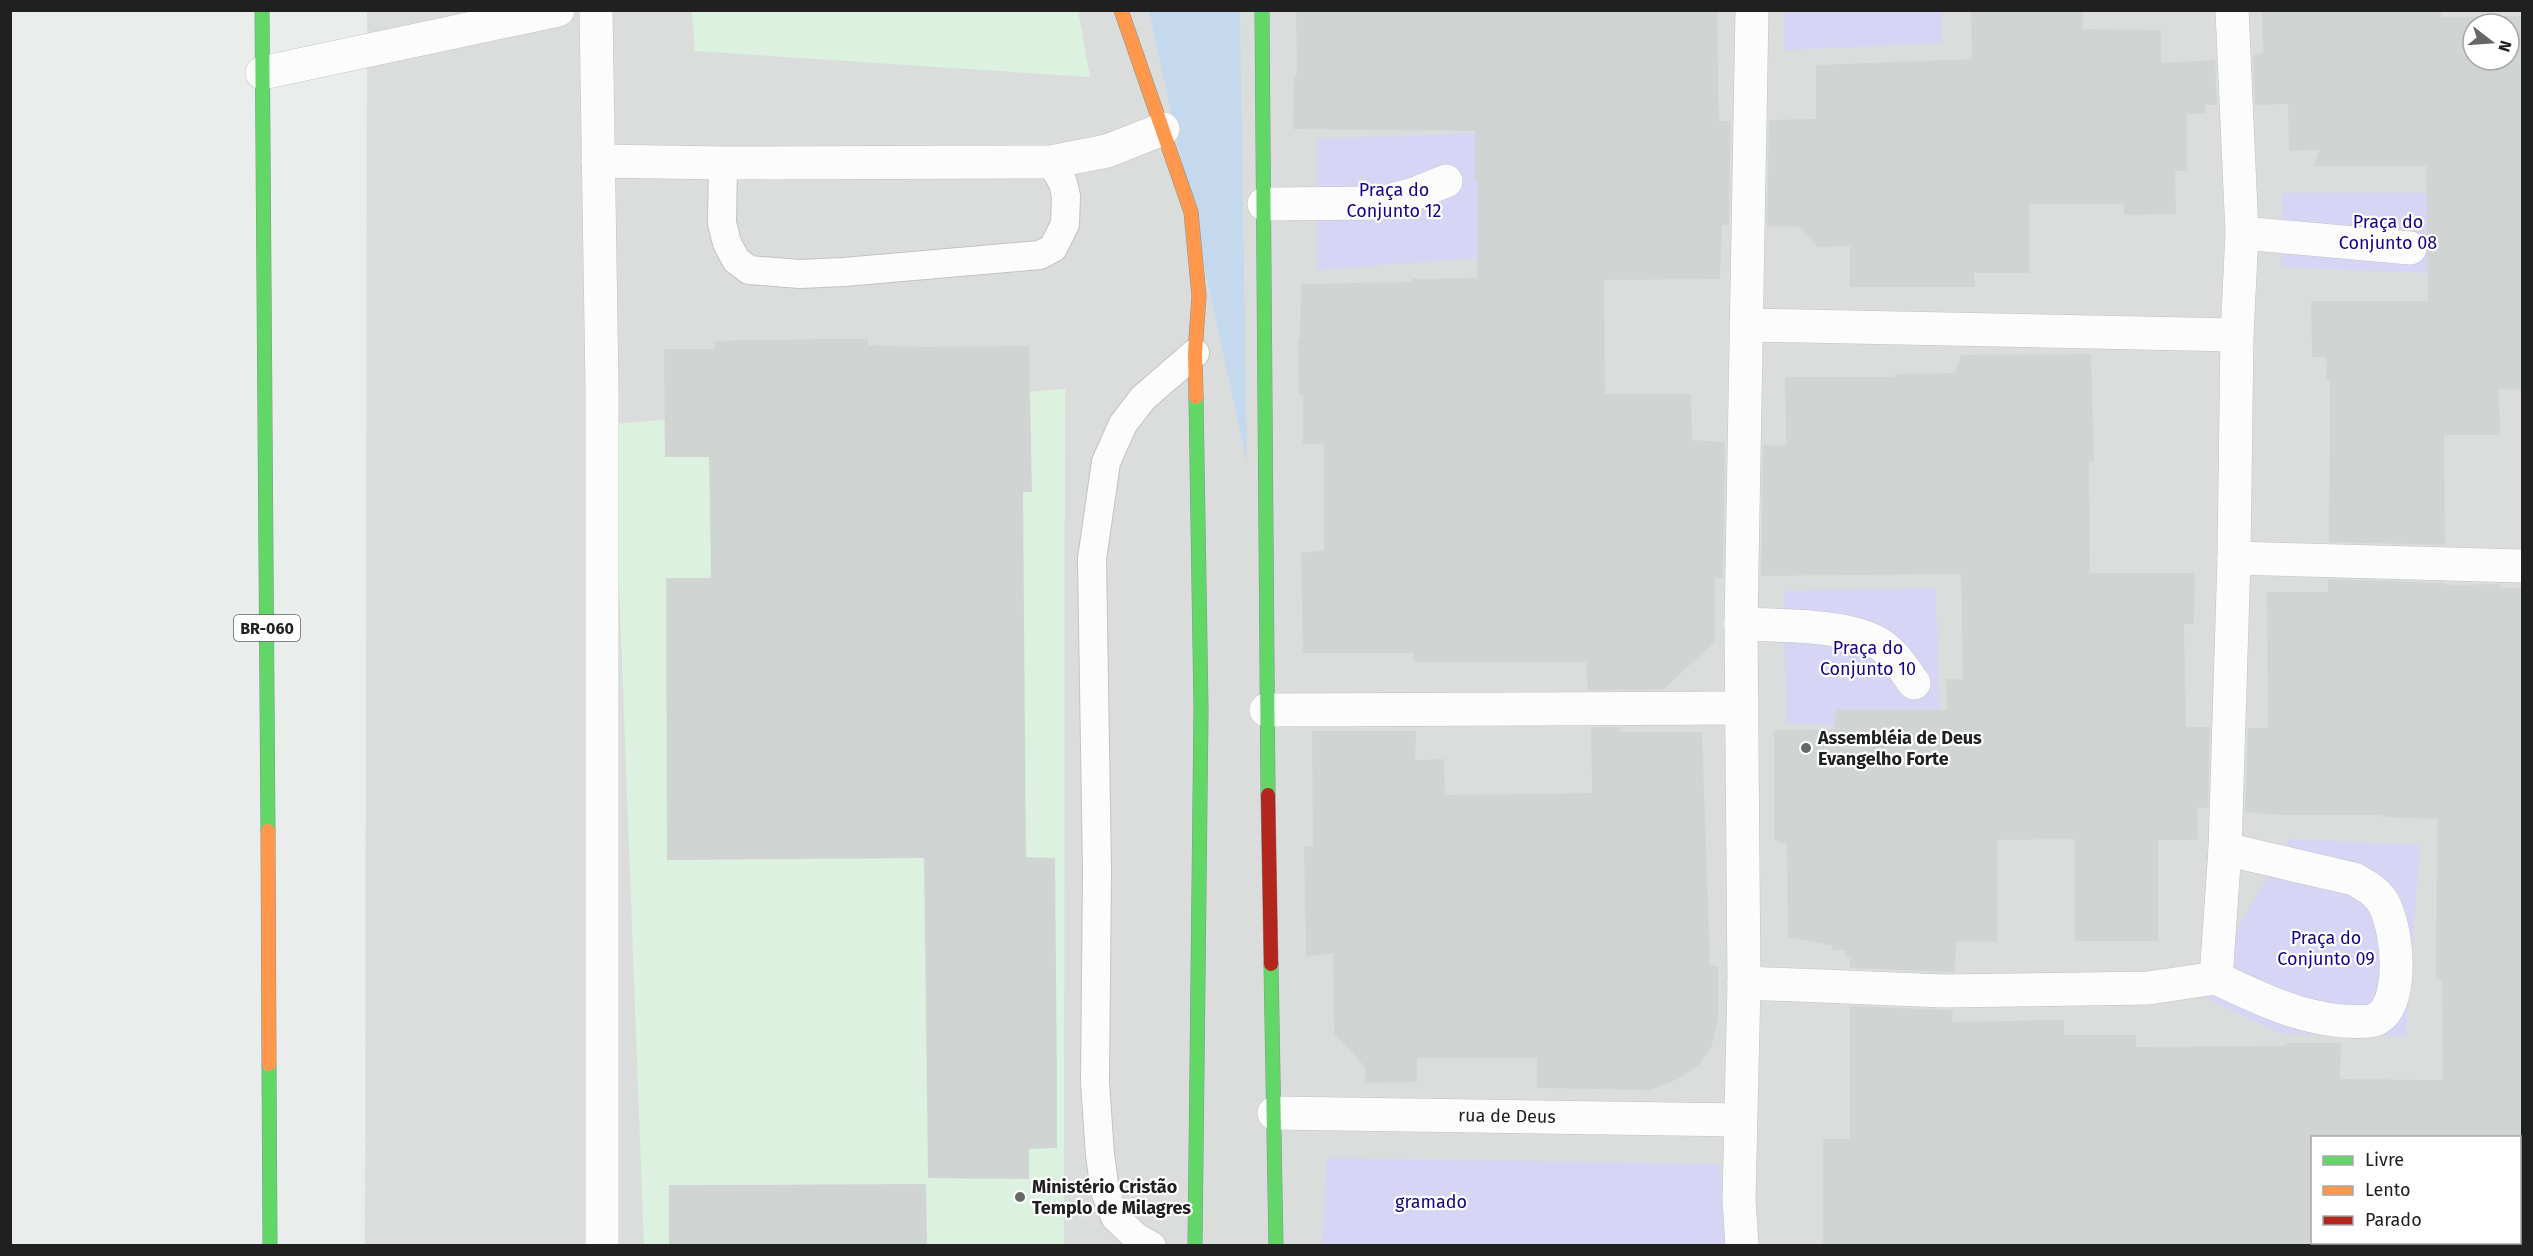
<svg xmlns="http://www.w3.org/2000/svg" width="2533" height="1256" viewBox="0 0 2533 1256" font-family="'Fira Sans',sans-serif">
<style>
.residential{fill:#dadddc;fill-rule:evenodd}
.commercial{fill:#ddf1e1}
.grass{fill:#c5d9ee}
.park{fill:#d7d5f6}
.building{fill:#d0d5d4;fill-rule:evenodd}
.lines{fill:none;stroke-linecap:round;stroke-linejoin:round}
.lane-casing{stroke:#c1c4c3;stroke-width:30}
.street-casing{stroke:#c1c4c3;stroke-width:34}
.fast-casing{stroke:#7f9699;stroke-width:15}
.slow-casing{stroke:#7f9699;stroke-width:15}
.jam-casing{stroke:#7f9699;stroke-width:15}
.lane{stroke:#fcfcfc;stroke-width:28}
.street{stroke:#fcfcfc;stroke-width:33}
.fast{stroke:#63d668;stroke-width:14}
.slow{stroke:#ff974d;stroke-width:14}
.jam{stroke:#b3261e;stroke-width:14}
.poi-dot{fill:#666868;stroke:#fff;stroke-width:2}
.labels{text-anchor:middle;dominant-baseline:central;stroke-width:4.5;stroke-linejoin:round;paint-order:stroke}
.shield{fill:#fff;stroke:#636363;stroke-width:1.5}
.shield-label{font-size:16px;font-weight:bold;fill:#202020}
.park-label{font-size:18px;fill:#140389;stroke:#fff}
.poi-label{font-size:18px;font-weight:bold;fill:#202020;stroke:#fff;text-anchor:start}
.street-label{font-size:18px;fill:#202020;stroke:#fff}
</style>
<rect width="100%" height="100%" fill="#e9eeed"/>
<path class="residential" d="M367,11H2522V1245L365,1246ZM2473,24H2509V60H2473ZM2312,1138H2520V1242H2312Z"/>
<g class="commercial">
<polygon points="692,11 1078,11 1090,77 695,51"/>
<polygon points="1065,389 1064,1245 644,1245 613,424"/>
</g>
<polygon class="grass" points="1149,11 1240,11 1247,464"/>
<g class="park">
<polygon points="1784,11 1942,11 1942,43 1784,50"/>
<polygon points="1480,133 1478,258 1317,270 1316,139"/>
<polygon points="2282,193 2426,193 2430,273 2281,267"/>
<polygon points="1936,588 1940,730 1786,723 1784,591"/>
<polygon points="2289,839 2420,845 2406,1036 2279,1033 2199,995"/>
<polygon points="1327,1158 1719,1164 1730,1245 1322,1246"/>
</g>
<g class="building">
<polygon points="1296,10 1717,10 1719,121 1731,121 1729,225 1722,225 1720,279 1604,280 1605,394 1691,394 1692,440 1725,442 1723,578 1715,578 1715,641 1663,690 1588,690 1586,662 1414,662 1414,653 1303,653 1301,553 1324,550 1324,444 1303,444 1303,394 1299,395 1298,338 1300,338 1301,284 1412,282 1412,279 1477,278 1478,180 1475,180 1475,131 1293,129 1294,75 1297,75"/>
<polygon points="1971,10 2083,10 2083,29 2161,30 2161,63 2215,60 2217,105 2205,105 2205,113 2187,114 2187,171 2175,171 2176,214 2124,215 2124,204 2029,204 2029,273 1974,273 1975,287 1850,287 1850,246 1818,247 1798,227 1767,226 1769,120 1816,119 1816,65 1972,59"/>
<path d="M2262,10H2441V17L2523,16V390L2499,389L2500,435H2444L2445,545L2329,542L2330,381H2326L2327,357H2312L2311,301H2428L2426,166H2314L2319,150L2289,151L2288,104L2255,105L2253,55L2263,53ZM2473,24H2509V60H2473Z"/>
<polygon points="817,339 868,339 868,345 920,347 1029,346 1032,492 1023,492 1026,857 1055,858 1057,1079 1057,1148 1029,1149 1029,1179 928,1178 924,858 667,860 666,578 711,578 709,457 665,457 664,349 715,349 715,341"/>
<polygon points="2091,354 2094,462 2089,462 2090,573 2195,573 2194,624 2184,624 2186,727 2210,727 2208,808 2197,807 2198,840 2158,840 2158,941 2075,941 2075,839 1997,840 1997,942 1956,941 1955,972 1850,968 1850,958 1846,958 1846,950 1832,950 1833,946 1788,937 1787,844 1774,840 1774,730 1835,729 1836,710 1947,710 1946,678 1963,680 1961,574 1761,576 1763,445 1786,446 1785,377 1895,377 1895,374 1955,373 1961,355"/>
<polygon points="2328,579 2445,583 2445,585 2500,584 2501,588 2523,588 2523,1137 2313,1137 2313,1245 1823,1245 1823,1139 1850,1139 1850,1006 1953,1010 1952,1022 2064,1020 2064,1035 2136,1035 2136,1047 2285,1046 2285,1043 2341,1043 2340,1079 2443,1080 2442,979 2436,979 2437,819 2382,817 2382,815 2280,815 2245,812 2248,728 2268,728 2267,592 2328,592"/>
<polygon points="1591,727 1623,727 1618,732 1702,732 1710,966 1718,966 1718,1019 1712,1045 1700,1064 1678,1079 1651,1090 1537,1088 1537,1058 1417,1058 1417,1082 1365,1083 1365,1067 1334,1033 1333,953 1306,957 1304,846 1313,847 1312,731 1416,731 1415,760 1444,759 1445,795 1592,793"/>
<polygon points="926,1184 927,1245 669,1245 669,1185"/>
</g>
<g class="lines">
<g class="lane-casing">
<g id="lane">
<polyline points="723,163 722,223 727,243 736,260 749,270 800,274 844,272 1040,255 1053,248 1065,224 1066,196 1063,183 1051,162"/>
<polyline points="1152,1246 1136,1237 1115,1217 1105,1191 1100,1155 1095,1082 1097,871 1092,559 1106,462 1123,424 1143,398 1195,353"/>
</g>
</g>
<g class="street-casing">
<g id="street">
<polyline points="596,10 602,388 602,1246"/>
<polyline points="262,73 558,10"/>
<polyline points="598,161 723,163 1051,162 1107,151 1163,129"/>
<polyline points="1264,204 1381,203 1414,194 1446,181"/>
<polyline points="2242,233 2410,248"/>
<polyline points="1748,325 2237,335"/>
<polyline points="2234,558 2522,566"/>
<path d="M1741,624C1779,626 1843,624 1876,642C1893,651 1903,668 1914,683"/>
<polyline points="1266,710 1741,708"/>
<path d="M2216,978C2257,997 2296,1017 2342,1021C2352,1021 2364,1023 2374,1020C2407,1009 2398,920 2380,898C2374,890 2363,884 2354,879L2225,849"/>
<polyline points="1744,983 1944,991 2148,988 2216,978 2225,849 2234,558 2237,335 2242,233 2232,10"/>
<polyline points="1274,1113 1740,1120"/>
<polyline points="1742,1246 1739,1200 1744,983 1741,624 1752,10"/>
</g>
</g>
<g class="fast-casing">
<g id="fast">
<polyline points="262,10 268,831"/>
<polyline points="1262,10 1268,795"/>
<polyline points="1271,964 1276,1246"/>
<polyline points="269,1064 270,1246"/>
<polyline points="1195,1246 1201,709 1196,397"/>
</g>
</g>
<g class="slow-casing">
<g id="slow">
<polyline points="1121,10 1191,212 1199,296 1195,353 1196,397"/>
<polyline points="268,831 269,1064"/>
</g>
</g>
<g class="jam-casing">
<polyline id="jam" points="1268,795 1271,964"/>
</g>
<use href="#lane" class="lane"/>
<use href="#street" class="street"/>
<use href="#fast" class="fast"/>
<use href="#slow" class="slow"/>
<use href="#jam" class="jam"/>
</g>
<g class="poi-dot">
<circle cx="1806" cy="748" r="6"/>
<circle cx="1020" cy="1197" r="6"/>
</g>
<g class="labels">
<rect class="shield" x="234" y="615" width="66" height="26" rx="4.5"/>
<g class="shield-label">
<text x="267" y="628">BR-060</text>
</g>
<g class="park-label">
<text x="1394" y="190">Praça do<tspan x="1394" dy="21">Conjunto 12</tspan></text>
<text x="2388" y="222">Praça do<tspan x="2388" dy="21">Conjunto 08</tspan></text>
<text x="1868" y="648">Praça do<tspan x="1868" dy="21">Conjunto 10</tspan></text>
<text x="2326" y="938">Praça do<tspan x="2326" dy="21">Conjunto 09</tspan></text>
<text x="1431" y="1202">gramado</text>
</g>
<g class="poi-label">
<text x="1818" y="738">Assembléia de Deus<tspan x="1818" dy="21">Evangelho Forte</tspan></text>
<text x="1032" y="1187">Ministério Cristão<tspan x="1032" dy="21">Templo de Milagres</tspan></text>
</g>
<g class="street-label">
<text transform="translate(1507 1116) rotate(1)">rua de Deus</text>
</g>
</g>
<rect width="2533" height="1256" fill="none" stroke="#202020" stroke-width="24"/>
<rect x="2311" y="1136" width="210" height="108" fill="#ffffff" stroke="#a6a6a6" stroke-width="1.5"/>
<rect x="2323" y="1156" width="30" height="9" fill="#63d668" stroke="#a6a6a6" stroke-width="1.5"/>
<text x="2365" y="1166" font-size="18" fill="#202020">Livre</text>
<rect x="2323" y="1186" width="30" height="9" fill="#ff974d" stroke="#a6a6a6" stroke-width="1.5"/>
<text x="2365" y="1196" font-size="18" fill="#202020">Lento</text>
<rect x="2323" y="1216" width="30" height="9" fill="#b3261e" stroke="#a6a6a6" stroke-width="1.5"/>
<text x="2365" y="1226" font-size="18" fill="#202020">Parado</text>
<g transform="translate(2491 42) rotate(107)"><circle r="28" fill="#ffffff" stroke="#a6a6a6" stroke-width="1.5"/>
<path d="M0-4.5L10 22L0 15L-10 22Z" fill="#666868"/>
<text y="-9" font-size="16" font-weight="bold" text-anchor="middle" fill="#202020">N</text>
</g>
</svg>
